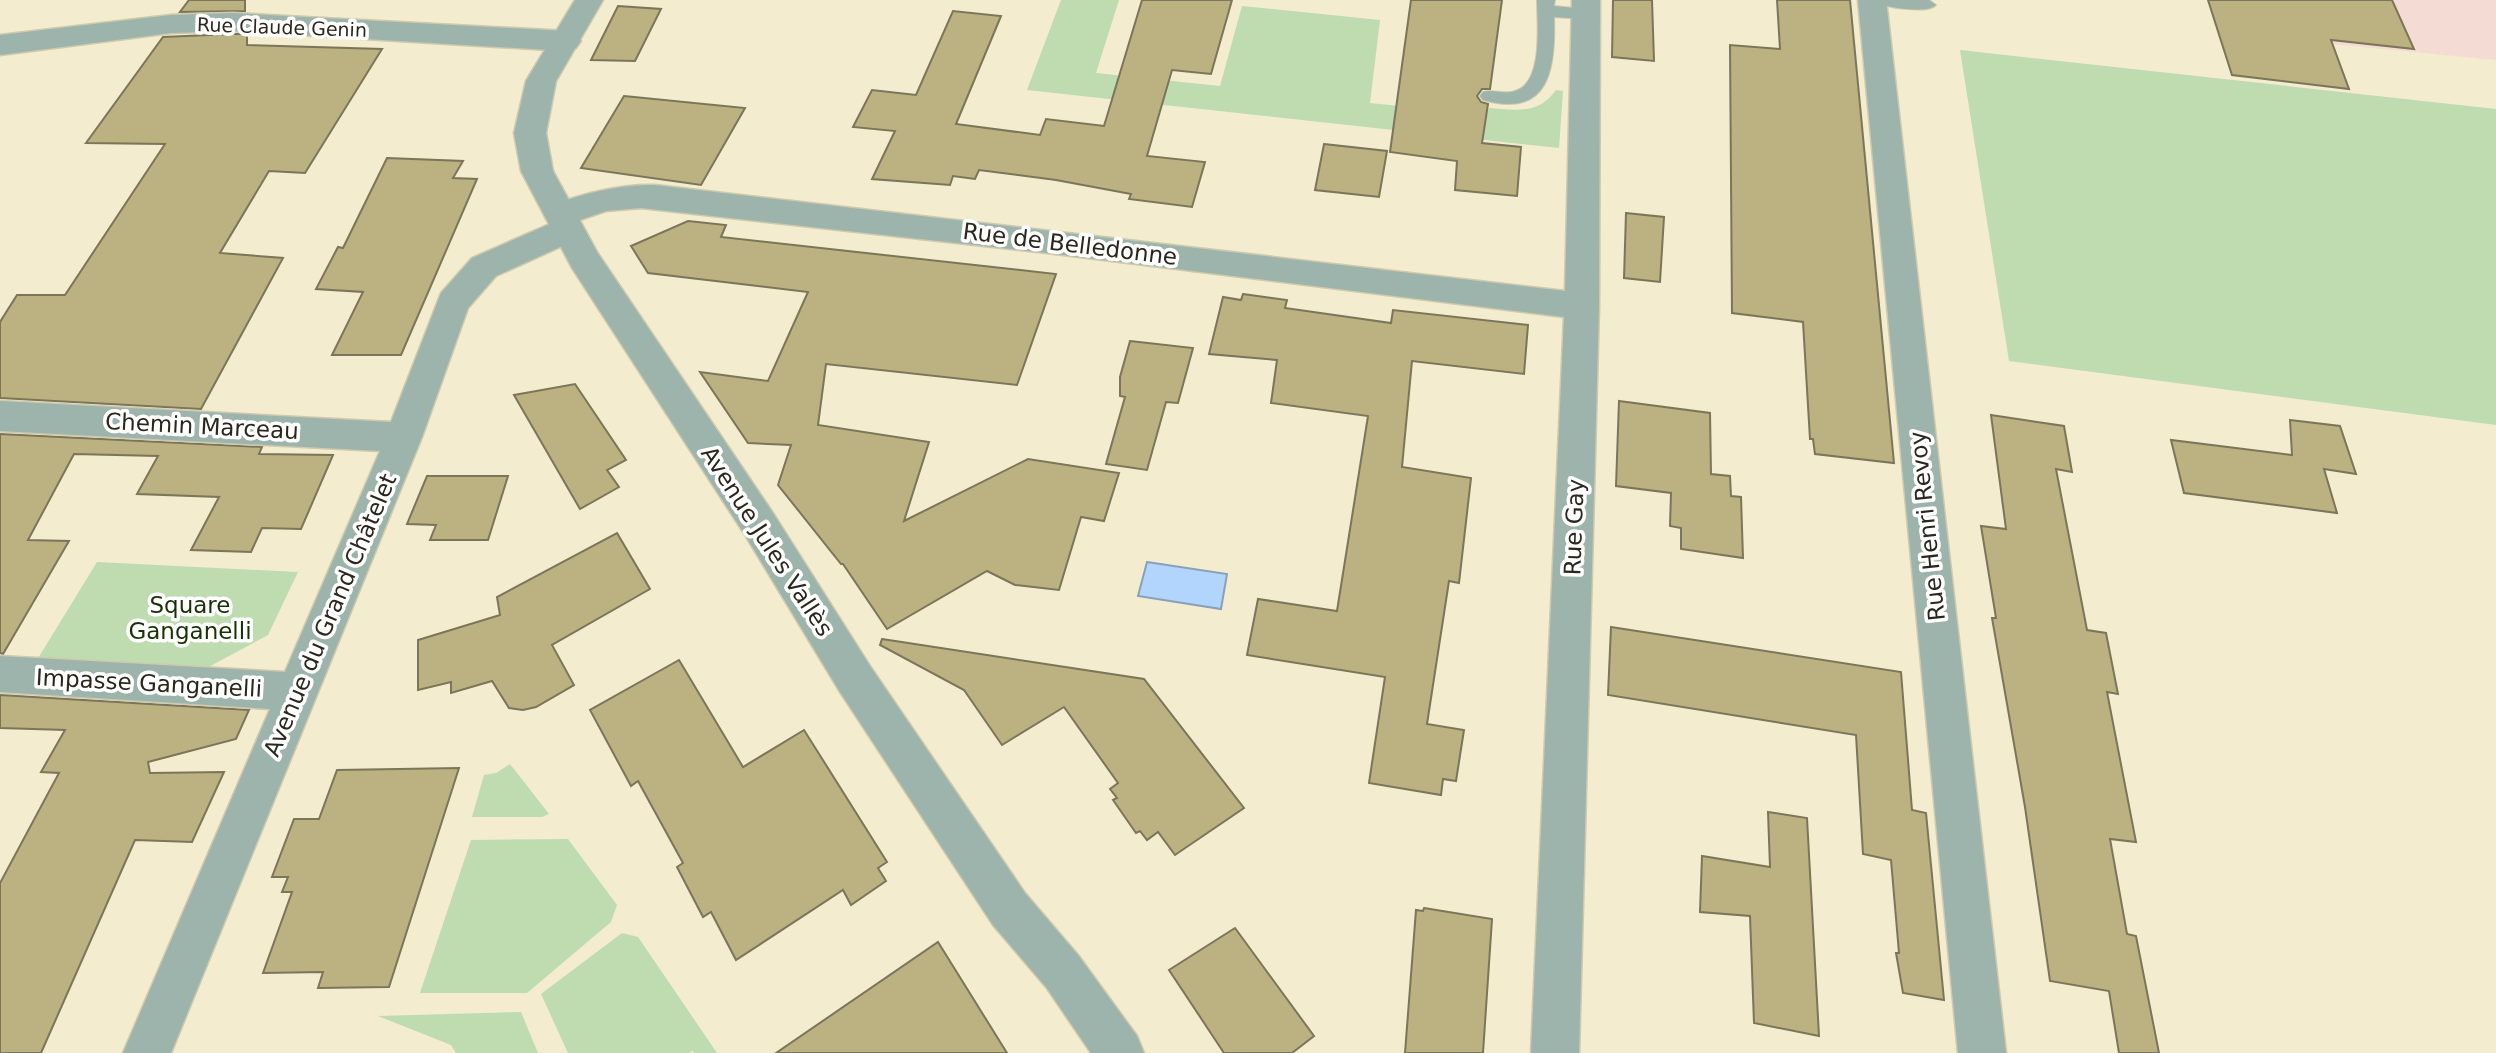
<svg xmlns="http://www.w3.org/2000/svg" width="2496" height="1053" viewBox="0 0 2496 1053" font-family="'DejaVu Sans',sans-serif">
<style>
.education{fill:#f4dbd3}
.green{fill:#bfdbb0}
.water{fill:#b1d5fc;stroke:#88a1b9;stroke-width:2}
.building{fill:#bcb180;stroke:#7b755a;stroke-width:2}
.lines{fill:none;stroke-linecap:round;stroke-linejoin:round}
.service-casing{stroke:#cfc9ae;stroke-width:2}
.minor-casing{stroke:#cfc9ae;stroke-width:3}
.tertiary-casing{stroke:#cfc9ae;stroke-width:3}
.service{fill:#9cb4ab;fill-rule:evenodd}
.minor{fill:#9cb4ab;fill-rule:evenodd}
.tertiary{fill:#9cb4ab;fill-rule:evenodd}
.labels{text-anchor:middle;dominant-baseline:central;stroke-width:7;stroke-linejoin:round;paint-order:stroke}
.far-street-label{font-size:19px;fill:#2a281c;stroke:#fff}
.street-label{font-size:23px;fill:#2a281c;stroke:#fff}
.park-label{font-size:23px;fill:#173204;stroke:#fff}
</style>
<rect width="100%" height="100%" fill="#f3ecce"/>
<polygon class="education" points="2208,0 2496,0 2496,60 2218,33"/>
<g class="green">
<path d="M1061,0H1119L1096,73L1220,86L1242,6L1380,20L1370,103L1487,115L1489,108C1516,110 1538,115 1556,90L1563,91L1559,148L1027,90Z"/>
<polygon points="1960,50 2496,109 2496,425 2009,361"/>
<polygon points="97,562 298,572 268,635 203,670 37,660"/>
<polygon points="510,764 549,814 542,817 472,817 484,775 496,773"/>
<polygon points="568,839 617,905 611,922 527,993 420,993 471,840"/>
<polygon points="622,933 638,937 717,1053 694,1053 693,1051 689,1053 568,1053 541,994"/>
<polygon points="521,1012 538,1053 456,1053 451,1045 378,1016"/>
</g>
<polygon class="water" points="1147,562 1227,574 1221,609 1138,596"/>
<g class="building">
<polygon points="189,0 245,0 245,11 180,12"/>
<polygon points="1142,0 1232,0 1211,74 1172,70 1147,156 1205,162 1192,207 1129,199 1131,194 1056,180 979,170 975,179 953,176 950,185 872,179 895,131 853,127 872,90 916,95 953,11 1001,16 956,124 1040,135 1046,119 1104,126"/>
<polygon points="1411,0 1502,0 1490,89 1482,89 1477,96 1481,102 1488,104 1482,143 1521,147 1517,196 1455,190 1457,161 1390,152"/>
<polygon points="1613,0 1652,0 1654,61 1612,57"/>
<polygon points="1777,0 1850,0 1894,463 1815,454 1813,439 1810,439 1803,322 1732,313 1730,45 1780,49"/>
<polygon points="2208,0 2392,0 2414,49 2331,40 2349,89 2232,75"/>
<polygon points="618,6 661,9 635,61 591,60"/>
<polygon points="233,34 247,34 247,45 382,49 305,173 269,171 220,253 283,258 201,409 0,398 0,322 17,295 65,295 165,144 86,143 163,37"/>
<polygon points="624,96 745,108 701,185 581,168"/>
<polygon points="1324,144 1387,151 1379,197 1315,190"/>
<polygon points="387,158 463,161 453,178 477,179 401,355 332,355 363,292 316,289 338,247 343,248"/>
<polygon points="1626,213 1664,217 1660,282 1624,278"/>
<polygon points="688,221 726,225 721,237 1056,274 1017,385 826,364 818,425 929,442 904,521 1028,459 1119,473 1104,521 1081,517 1059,590 1015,585 987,571 887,629 843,564 841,564 778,485 791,445 748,443 700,372 768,381 808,292 648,273 631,246"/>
<polygon points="1243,294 1287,300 1285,308 1391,323 1393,310 1528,325 1524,374 1412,361 1402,467 1471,478 1459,583 1449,581 1427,724 1464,730 1456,781 1443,779 1441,795 1369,783 1385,677 1247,655 1258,599 1337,611 1368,416 1271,403 1277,360 1209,354 1223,297 1241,300"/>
<polygon points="1130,341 1193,348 1178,403 1166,402 1147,470 1106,464 1125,397 1120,396 1120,377"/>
<polygon points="575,384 626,460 607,470 619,487 580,509 514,395"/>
<polygon points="1619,401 1710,413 1711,474 1730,476 1731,496 1741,497 1743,558 1681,549 1681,528 1670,526 1671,493 1616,486"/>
<polygon points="1991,415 2064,426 2072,472 2056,469 2087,630 2106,633 2118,694 2107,692 2136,842 2110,839 2127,934 2136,936 2159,1053 2119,1053 2109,991 2050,981 2025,807 1992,618 1996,618 1981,526 2006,529"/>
<polygon points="2290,420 2340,426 2356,474 2324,469 2337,513 2184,493 2171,440 2292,455"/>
<polygon points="0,434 262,447 259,454 333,455 301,529 262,528 251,552 191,550 219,497 137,494 158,456 74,454 28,540 69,541 3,654 0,653"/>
<polygon points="427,476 508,476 488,540 430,540 436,525 407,524"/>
<polygon points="617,533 650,589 552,645 574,685 536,707 523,710 509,708 492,681 451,693 451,682 418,690 418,640 500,615 497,597"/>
<polygon points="1611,627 1901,672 1912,810 1926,813 1944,1000 1903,993 1896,953 1899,953 1891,860 1863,854 1856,735 1608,695"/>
<polygon points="882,639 1144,679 1244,808 1175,855 1158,832 1147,840 1140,831 1136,833 1113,800 1117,798 1110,789 1118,783 1064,707 1002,745 964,690 880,645"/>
<polygon points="679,660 743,767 804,730 887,862 878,868 886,881 851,905 843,890 736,960 711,912 703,917 677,867 683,863 638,781 631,786 590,710"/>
<polygon points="0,695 249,710 236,739 148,762 150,773 224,772 192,842 135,840 41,1053 0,1053 0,883 59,773 41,772 65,730 0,728"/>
<polygon points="459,768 389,987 318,988 323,972 263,973 292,892 282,892 288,877 272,877 294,819 319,819 337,770"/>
<polygon points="1768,812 1807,818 1819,1036 1754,1023 1750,916 1700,912 1702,856 1770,867"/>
<polygon points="1424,908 1492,919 1483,1053 1405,1053 1416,910 1423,911"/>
<polygon points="1235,928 1314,1036 1292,1053 1224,1053 1169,970"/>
<polygon points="938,942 1007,1053 776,1053"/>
</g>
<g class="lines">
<g class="service-casing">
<g id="service">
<path d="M1537,0H1555L1554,6L1585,9L1594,14L1585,19L1554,17C1556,69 1549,119 1483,100L1480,96L1483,92C1493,89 1505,95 1515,91C1544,83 1537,22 1537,0Z"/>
<path d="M1873,0H1929L1936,5C1928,14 1881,8 1873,0Z"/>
</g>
</g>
<g class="minor-casing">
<g id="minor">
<path d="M1572,0H1600L1599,306L1579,1053H1531L1564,317L1047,253L641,208L606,211L577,221L585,230L580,238L496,276L468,308L422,437L171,1053H123L270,709L0,692V656L285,672L380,451L0,431V401L391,422L441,293L472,258L552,223L544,214L548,206C584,194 617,184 655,185L1565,291Z"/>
<polygon points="1858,0 1886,0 2006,1053 1958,1053"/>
<polygon points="233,13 566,31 576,34 581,41 576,48 566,51 233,31 171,33 0,55 0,35 171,15"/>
</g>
</g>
<g class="tertiary-casing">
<polygon id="tertiary" points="575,0 603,0 556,81 546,133 553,171 597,252 773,513 870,666 1025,893 1078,955 1137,1036 1144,1053 1091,1053 1046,987 993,925 840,692 745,535 572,268 521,171 514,133 526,81"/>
</g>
<use href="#service" class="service"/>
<use href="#minor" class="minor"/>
<use href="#tertiary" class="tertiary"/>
</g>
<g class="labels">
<g class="far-street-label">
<text transform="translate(282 27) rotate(2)">Rue Claude Genin</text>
</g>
<g class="street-label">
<text transform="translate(1070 244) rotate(7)">Rue de Belledonne</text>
<text transform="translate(202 426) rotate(3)">Chemin Marceau</text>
<text transform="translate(1927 526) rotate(-96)">Rue Henri Revoy</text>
<text transform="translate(1574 527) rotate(-88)">Rue Gay</text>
<text transform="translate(767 541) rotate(57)">Avenue Jules Vallès</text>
<text transform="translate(330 615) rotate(-67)">Avenue du Grand Châtelet</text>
<text transform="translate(149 683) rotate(3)">Impasse Ganganelli</text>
</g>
<g class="park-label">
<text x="190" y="605">Square<tspan x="190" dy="26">Ganganelli</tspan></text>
</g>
</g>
</svg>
